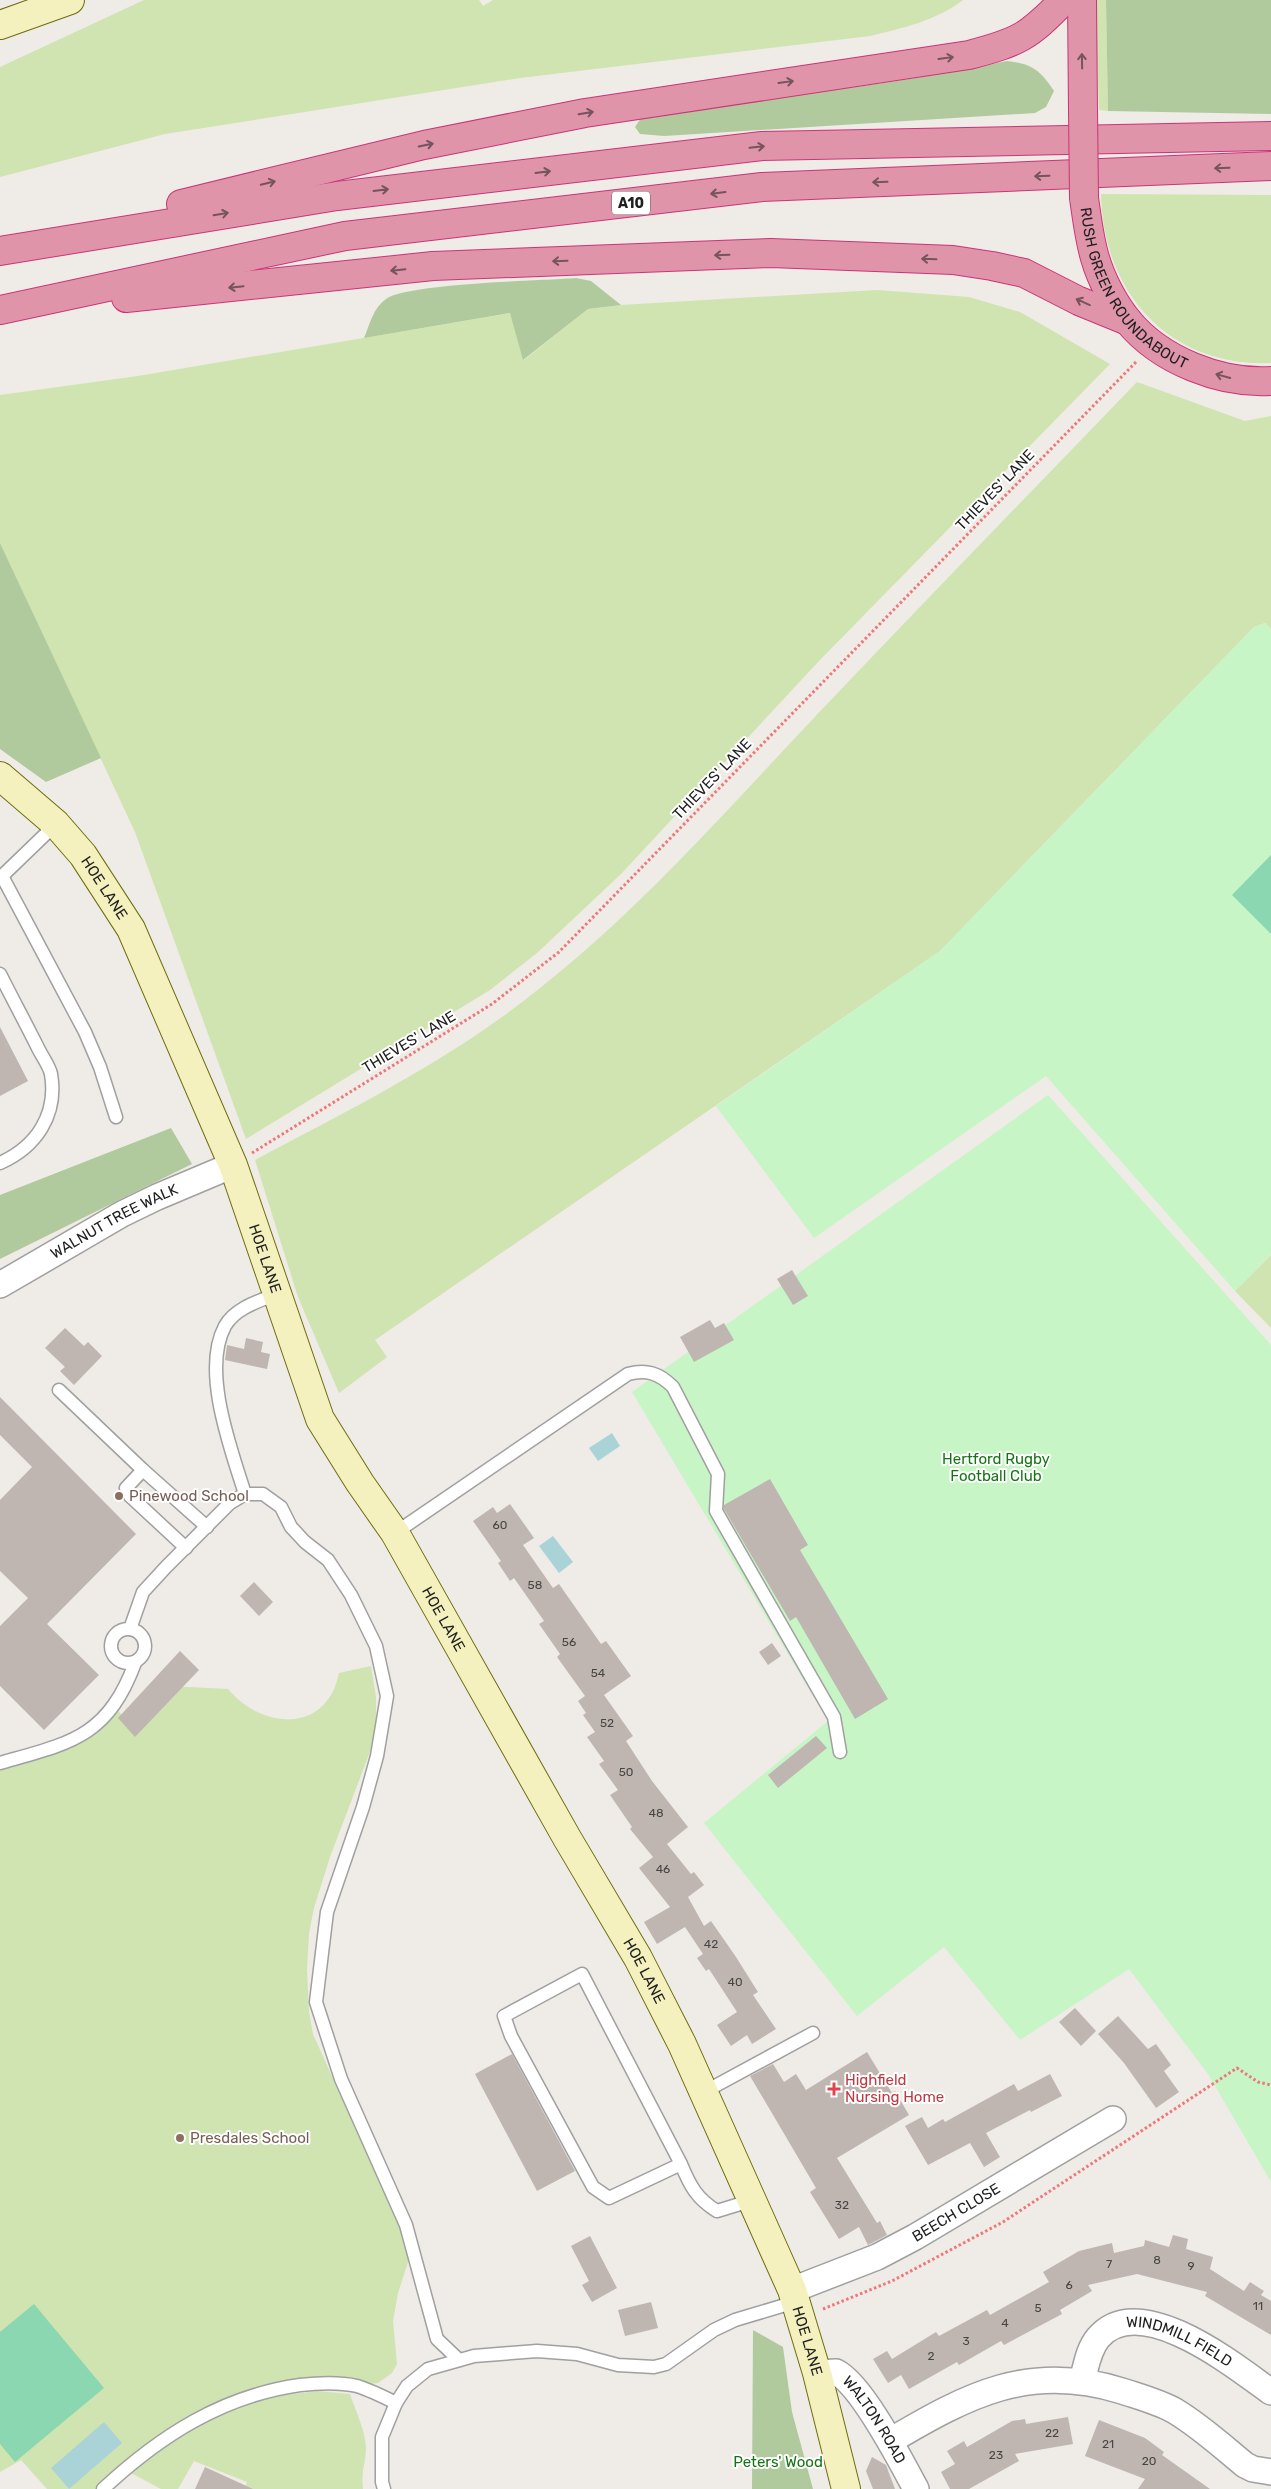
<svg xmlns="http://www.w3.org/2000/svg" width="1271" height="2489" viewBox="0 0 1271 2489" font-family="Rubik,sans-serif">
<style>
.grass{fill:#cfe4b0}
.forest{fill:#b0ca9e}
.park{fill:#c7f5c6}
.pitch{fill:#8ad7b1}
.water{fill:#aad3d8}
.building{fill:#bfb6b2}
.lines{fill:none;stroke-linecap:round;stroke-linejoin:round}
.lane-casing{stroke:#a0a0a0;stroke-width:15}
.street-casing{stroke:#a0a0a0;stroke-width:28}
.secondary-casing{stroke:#6d6d0e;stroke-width:30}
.highway-casing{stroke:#cc3378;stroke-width:30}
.path{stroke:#ee7778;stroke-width:3;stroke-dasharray:2.5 2.5;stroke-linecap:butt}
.lane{stroke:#fff;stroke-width:12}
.street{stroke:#fff;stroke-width:25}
.secondary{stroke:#f4f1be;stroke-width:28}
.highway{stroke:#df94aa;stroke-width:28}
.highway-bridge-casing{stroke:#cc3378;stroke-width:30;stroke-linecap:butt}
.highway-bridge{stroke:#df94aa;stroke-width:28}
.oneway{stroke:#75545e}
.education-dot{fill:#8d6e63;stroke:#fff;stroke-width:2}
.health-dot{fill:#e0444e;stroke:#fff;stroke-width:2}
.labels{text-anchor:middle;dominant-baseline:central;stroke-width:4;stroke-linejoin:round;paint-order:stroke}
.number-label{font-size:12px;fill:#474544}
.shield{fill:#fff;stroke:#626262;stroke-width:1}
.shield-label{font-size:14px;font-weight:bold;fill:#1f1f1f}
.street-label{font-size:15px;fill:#1f1f1f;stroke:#fff}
.park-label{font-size:15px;fill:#177415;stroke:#fff}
.education-label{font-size:15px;fill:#785e54;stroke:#fff;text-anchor:start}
.health-label{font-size:15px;fill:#be3a42;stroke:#fff;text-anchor:start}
</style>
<rect width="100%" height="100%" fill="#efebe6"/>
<g class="grass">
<path d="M144,0H479L483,6L493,0H963C936,21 902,28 870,36L520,78L165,134L0,177V67Z"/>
<polygon points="1095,0 1106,0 1108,111 1099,110"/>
<path d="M1101,194L1271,195V363C1169,367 1103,293 1101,194Z"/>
<polygon points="877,290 969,297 1020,312 1110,364 819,661 621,874 537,953 490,990 246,1139 135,832 0,543 0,395 138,376 511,313 524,360 588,309 621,305"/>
<path d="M1137,382L1245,421L1271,416V629L1265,623L1254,627L940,951L375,1340L387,1357L339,1393L298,1297L255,1160C353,1108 454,1058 540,988C640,909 724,813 811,721C919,607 1028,495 1137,382Z"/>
<polygon points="1271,1255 1271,1328 1235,1291"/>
<path d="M371,1666L376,1697V1726L371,1749L330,1857L314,1908L309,1933L307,1970L309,2012L313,2034L406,2242L409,2259L398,2293L393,2321L397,2364L392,2373L378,2383L370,2384L337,2376L274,2384L217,2402L173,2426L96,2489H47L21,2460L0,2472V1758L80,1731L111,1704L130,1723L167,1686L228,1689C262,1730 327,1734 339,1673Z"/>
<path d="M317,2391L350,2394C356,2413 366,2431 366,2450C365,2466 361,2471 363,2489H245L247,2482L194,2461L178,2489H161L131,2473C169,2444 210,2412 256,2400C276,2395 298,2394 317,2391Z"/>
</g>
<g class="forest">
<polygon points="1106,0 1271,0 1271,114 1108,111"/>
<path d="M1007,61C1032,64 1040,70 1054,91L1046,107L1035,113L664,136L640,134L635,127L641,118C763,97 886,87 1007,61Z"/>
<path d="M576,278L591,281L621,305L588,309L523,360L510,313L364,338C370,324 373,308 386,299C409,283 541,281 576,278Z"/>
<polygon points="0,543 101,758 46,782 0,749"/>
<polygon points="171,1128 192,1164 0,1259 0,1195"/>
<polygon points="753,2330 783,2347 792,2412 813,2489 752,2489"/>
</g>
<g class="park">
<polygon points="1265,623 1271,629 1271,1254 1235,1291 1046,1076 814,1238 716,1106 940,951 1254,627"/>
<polygon points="1048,1095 1271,1345 1271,2182 1208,2074 1129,1969 1020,2040 944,1947 857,2016 704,1823 828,1721 632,1392"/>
</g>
<g class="pitch">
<polygon points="1271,855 1271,934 1232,895"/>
<polygon points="34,2304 104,2388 15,2462 0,2444 0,2332"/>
</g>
<g class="water">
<polygon points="612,1433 620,1446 598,1461 589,1448"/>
<polygon points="553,1536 573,1562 559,1573 539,1546"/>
<polygon points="104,2422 122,2443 69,2489 51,2468"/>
</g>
<g class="building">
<polygon points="0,1027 28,1081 0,1096"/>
<polygon points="792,1270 808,1296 793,1305 777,1279"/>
<polygon points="710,1320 715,1328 724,1323 734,1340 694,1362 680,1337"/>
<polygon points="65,1328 84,1346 88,1342 102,1356 74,1385 60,1371 65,1367 45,1348"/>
<polygon points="246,1338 263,1342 261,1352 270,1354 267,1369 225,1360 227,1345 244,1349"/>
<polygon points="0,1397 136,1534 47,1624 99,1675 44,1730 0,1686 0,1626 28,1598 0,1571 0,1500 32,1467 0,1435"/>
<polygon points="770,1479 808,1545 800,1550 888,1699 855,1719 796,1617 790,1621 724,1509 724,1505"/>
<polygon points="510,1504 534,1538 523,1545 553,1588 559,1584 601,1644 606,1641 631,1676 604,1695 633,1736 626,1741 652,1781 688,1827 667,1844 691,1874 694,1872 704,1885 688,1897 704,1926 711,1921 736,1957 758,1992 753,1995 776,2029 752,2044 747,2035 731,2046 717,2025 737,2012 709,1969 706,1971 697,1958 703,1954 685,1927 657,1944 644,1922 670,1907 639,1868 653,1857 630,1829 632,1827 610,1795 618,1790 599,1764 604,1761 587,1737 595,1732 583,1715 586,1713 578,1701 585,1696 557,1657 560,1654 539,1624 544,1621 514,1578 510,1581 498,1563 501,1561 473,1521 493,1507 497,1513"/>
<polygon points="254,1582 273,1602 259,1616 240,1596"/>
<polygon points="772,1643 781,1656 768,1665 759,1652"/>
<polygon points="180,1651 199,1670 135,1737 118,1718"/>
<polygon points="816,1736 827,1748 778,1788 768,1775"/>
<polygon points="1075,2008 1096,2031 1081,2046 1059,2022"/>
<polygon points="1118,2016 1148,2049 1156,2044 1171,2065 1164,2071 1179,2092 1156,2108 1124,2063 1098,2034"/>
<polygon points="867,2052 892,2093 895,2091 909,2115 837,2158 877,2223 880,2221 887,2235 868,2245 859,2227 839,2239 810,2192 816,2188 750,2076 773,2064 784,2082 796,2074 806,2090"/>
<polygon points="512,2054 575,2171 537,2191 475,2074"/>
<polygon points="1050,2074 1062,2096 1031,2112 1030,2110 986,2133 1000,2157 984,2167 970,2143 928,2165 905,2126 922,2117 928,2128 943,2119 945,2122 1014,2084 1018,2091"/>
<polygon points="1173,2235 1188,2239 1186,2249 1213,2257 1210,2269 1244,2291 1250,2282 1264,2291 1261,2295 1271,2301 1271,2335 1205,2296 1207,2292 1137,2274 1088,2285 1092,2291 1060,2310 1062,2314 1004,2345 1001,2341 959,2365 957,2362 909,2389 901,2375 888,2383 873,2359 887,2351 892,2359 936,2332 939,2336 987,2310 990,2315 1049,2282 1043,2272 1079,2251 1112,2243 1114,2253 1144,2246 1145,2240 1169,2247"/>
<polygon points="590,2236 617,2288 592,2302 582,2285 589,2281 571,2246"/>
<polygon points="651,2302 658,2328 625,2336 618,2310"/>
<polygon points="1068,2417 1073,2444 1015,2454 1019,2461 969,2489 950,2489 941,2472 955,2464 947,2451 964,2441 967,2447 1012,2421 1025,2419 1026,2424"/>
<polygon points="1099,2420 1145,2438 1164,2452 1162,2455 1210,2489 1138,2489 1145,2479 1085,2456"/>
<polygon points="872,2457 886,2465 895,2489 873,2489 866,2471"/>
<polygon points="205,2467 253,2489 195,2489"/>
</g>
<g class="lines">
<g class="lane-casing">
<g id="lane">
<polyline points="2,876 85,1032 100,1067 116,1117"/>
<polyline points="0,878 56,824"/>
<path d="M0,974C12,998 25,1022 37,1046C41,1055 49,1065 51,1074C58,1115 36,1147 0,1163"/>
<polyline points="59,1390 143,1470 207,1527"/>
<polyline points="143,1470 126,1488 130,1496 186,1548"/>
<path d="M245,1494C231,1449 201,1370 225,1326C235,1308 259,1301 277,1294"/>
<path d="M395,1533L628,1374C646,1369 659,1373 673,1387L718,1474L716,1511L834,1717L840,1752"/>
<circle cx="128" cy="1646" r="17"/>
<polyline points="130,1629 143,1592 166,1567 230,1503 245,1494 263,1494 281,1507 291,1527 305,1542 328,1560 351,1595 376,1646 387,1696 377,1756 363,1807 327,1912 316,2002 341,2079 406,2225 437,2339 459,2360"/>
<path d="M0,1763C70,1743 107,1738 135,1663"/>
<polyline points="704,2092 813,2033"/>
<path d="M681,2164L609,2198L593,2187L511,2036L504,2016L582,1974L681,2164C690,2186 697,2199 717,2211L753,2200"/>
<path d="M103,2489C160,2436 222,2396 300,2385C318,2383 339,2382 357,2386C370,2390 384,2397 396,2403"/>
<polyline points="384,2489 382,2482 382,2437 396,2403 407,2386 428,2369 474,2356 537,2351 577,2354 618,2365 654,2367 666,2364 714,2330 735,2320 795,2302"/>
</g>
</g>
<g class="street-casing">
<g id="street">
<path id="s1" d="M0,1285L122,1214L157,1197L233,1165"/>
<path id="s2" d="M792,2290L877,2257L915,2237L1113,2119"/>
<path id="s3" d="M817,2373L836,2372C862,2385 901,2461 916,2489"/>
<path id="s4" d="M1082,2381C1086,2367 1088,2350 1098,2338C1139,2289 1235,2366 1271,2392"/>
<path d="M890,2441C968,2395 1029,2362 1122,2391C1140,2397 1159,2402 1175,2411C1200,2426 1222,2446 1245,2465L1253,2469L1271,2472"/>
</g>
</g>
<g class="secondary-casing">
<g id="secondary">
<polyline points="0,25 70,0"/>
<path id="s5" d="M0,776L56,824L83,855L131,929L233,1165L320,1419L360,1483L395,1533L567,1838L638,1958L682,2044L792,2290L817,2373L846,2489"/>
</g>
</g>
<g class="highway-casing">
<g id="highway">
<polyline points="1082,0 1083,110"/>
<path id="s6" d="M1084,198C1087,218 1089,238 1095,258C1101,279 1114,304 1128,321C1161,361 1221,384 1271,381"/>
<path d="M181,204L424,145L585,113L969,55C1019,42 1028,37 1064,0"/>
<polyline points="0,251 337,196 762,146 1271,136"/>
<polyline points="126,298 433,266 771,253 953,260 992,266 1024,273 1079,301 1128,321"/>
<polyline points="0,310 345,236 762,187 1271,166"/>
</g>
</g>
<g class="path">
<polyline points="252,1153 492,1004 559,952 1137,361"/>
<polyline points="823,2309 892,2281 1003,2222 1237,2068 1258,2082 1271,2085"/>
</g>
<use href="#lane" class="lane"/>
<use href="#street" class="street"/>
<use href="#secondary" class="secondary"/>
<use href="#highway" class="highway"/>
<g class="highway-bridge-casing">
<polyline id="highway-bridge" points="1083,110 1084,198"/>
</g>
<use href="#highway-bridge" class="highway-bridge"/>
</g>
<defs><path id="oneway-shaft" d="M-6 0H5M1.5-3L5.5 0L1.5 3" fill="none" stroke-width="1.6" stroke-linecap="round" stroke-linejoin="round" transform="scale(1.25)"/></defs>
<g class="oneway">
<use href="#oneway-shaft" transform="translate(946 58) rotate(-8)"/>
<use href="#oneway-shaft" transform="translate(1082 61) rotate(-91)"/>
<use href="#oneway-shaft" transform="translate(786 82) rotate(-8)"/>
<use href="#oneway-shaft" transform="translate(586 113) rotate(-10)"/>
<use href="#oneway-shaft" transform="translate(426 145) rotate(-12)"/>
<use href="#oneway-shaft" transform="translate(757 147) rotate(-6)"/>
<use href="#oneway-shaft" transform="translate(1222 168) rotate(178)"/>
<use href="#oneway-shaft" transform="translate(543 172) rotate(-7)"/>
<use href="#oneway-shaft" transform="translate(1042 176) rotate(178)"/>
<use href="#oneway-shaft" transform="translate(880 182) rotate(178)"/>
<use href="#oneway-shaft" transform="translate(268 183) rotate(-14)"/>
<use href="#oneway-shaft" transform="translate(381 190) rotate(-7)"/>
<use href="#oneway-shaft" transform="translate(718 193) rotate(173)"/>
<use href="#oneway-shaft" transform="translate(221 214) rotate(-9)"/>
<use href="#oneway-shaft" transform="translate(722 255) rotate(178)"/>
<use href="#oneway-shaft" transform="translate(929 259) rotate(-178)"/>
<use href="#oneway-shaft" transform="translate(560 261) rotate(178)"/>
<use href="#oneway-shaft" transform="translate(398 270) rotate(174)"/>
<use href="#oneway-shaft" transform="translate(236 287) rotate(174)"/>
<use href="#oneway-shaft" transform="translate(1083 302) rotate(-156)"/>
<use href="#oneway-shaft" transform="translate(1223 376) rotate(-165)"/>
</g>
<g class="education-dot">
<circle cx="119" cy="1496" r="5"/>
<circle cx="180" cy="2138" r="5"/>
</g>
<path class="health-dot" d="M831.5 2081.5h5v5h5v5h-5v5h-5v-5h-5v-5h5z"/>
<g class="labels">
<g class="number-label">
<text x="500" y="1525">60</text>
<text x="535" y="1585">58</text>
<text x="569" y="1642">56</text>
<text x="598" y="1673">54</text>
<text x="607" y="1723">52</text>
<text x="626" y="1772">50</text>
<text x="656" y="1813">48</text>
<text x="663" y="1869">46</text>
<text x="711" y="1944">42</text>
<text x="735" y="1982">40</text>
<text x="842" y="2205">32</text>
<text x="1157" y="2260">8</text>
<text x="1109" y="2264">7</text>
<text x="1191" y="2266">9</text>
<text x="1069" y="2285">6</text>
<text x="1258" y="2306">11</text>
<text x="1038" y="2308">5</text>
<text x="1005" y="2323">4</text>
<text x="966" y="2341">3</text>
<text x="931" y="2356">2</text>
<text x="1052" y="2433">22</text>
<text x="1108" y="2444">21</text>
<text x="996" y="2455">23</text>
<text x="1149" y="2461">20</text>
</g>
<rect class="shield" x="612" y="191.5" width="38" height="23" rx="4"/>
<g class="shield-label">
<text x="631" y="203">A10</text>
</g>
<g class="street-label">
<text stroke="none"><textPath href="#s6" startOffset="108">RUSH GREEN ROUNDABOUT</textPath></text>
<text transform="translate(995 490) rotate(-46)">THIEVES' LANE</text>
<text transform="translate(712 779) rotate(-46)">THIEVES' LANE</text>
<text stroke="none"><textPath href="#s5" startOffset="154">HOE LANE</textPath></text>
<text transform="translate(409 1042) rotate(-31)">THIEVES' LANE</text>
<text stroke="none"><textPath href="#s1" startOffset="131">WALNUT TREE WALK</textPath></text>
<text stroke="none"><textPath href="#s5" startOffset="559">HOE LANE</textPath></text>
<text stroke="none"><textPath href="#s5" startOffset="964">HOE LANE</textPath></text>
<text stroke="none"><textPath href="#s5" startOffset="1369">HOE LANE</textPath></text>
<text stroke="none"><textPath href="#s2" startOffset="182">BEECH CLOSE</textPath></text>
<text stroke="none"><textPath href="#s5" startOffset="1774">HOE LANE</textPath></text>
<text stroke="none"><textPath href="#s4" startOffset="136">WINDMILL FIELD</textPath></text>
<text stroke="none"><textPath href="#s3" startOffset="81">WALTON ROAD</textPath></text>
</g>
<g class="park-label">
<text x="996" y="1459">Hertford Rugby<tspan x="996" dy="17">Football Club</tspan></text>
<text x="778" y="2462">Peters' Wood</text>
</g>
<g class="education-label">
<text x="129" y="1496">Pinewood School</text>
<text x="190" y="2138">Presdales School</text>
</g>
<g class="health-label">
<text x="845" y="2080">Highfield<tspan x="845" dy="17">Nursing Home</tspan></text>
</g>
</g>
</svg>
